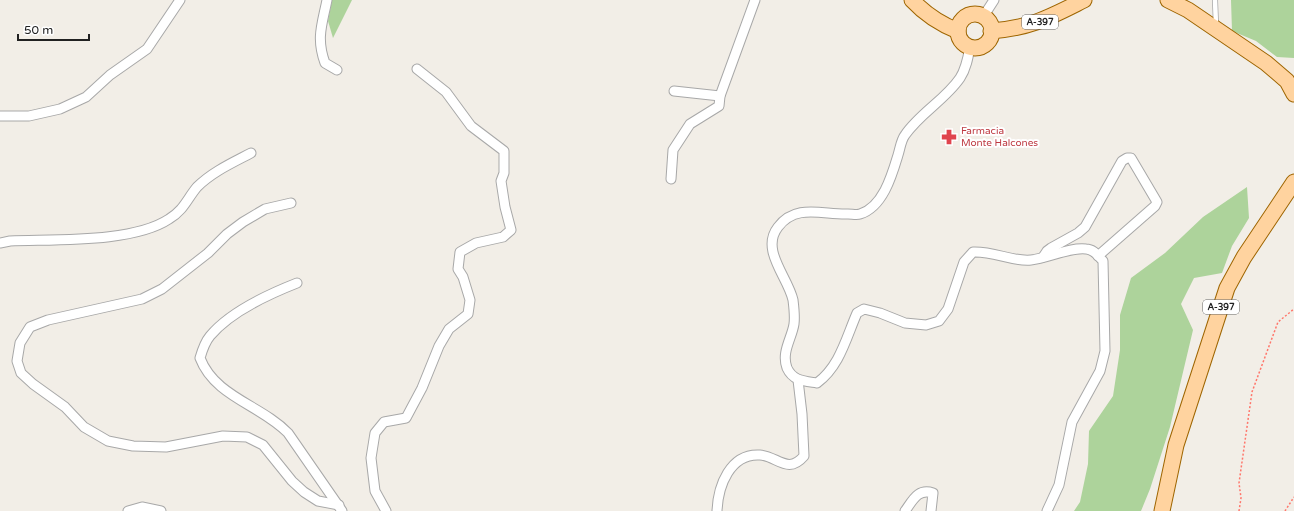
<svg xmlns="http://www.w3.org/2000/svg" width="1294" height="511" viewBox="0 0 1294 511" font-family="'Varela Round',sans-serif">
<style>
.forest{fill:#add39b}
.lines{fill:none;stroke-linecap:round;stroke-linejoin:round}
.lane-casing{stroke:#a8a8a8;stroke-width:6}
.street-casing{stroke:#a8a8a8;stroke-width:11}
.primary-casing{stroke:#9e6500;stroke-width:17}
.path{stroke:#ff766b;stroke-width:1.5;stroke-dasharray:2 2;stroke-linecap:butt}
.lane{stroke:#fff;stroke-width:4.5}
.street{stroke:#fff;stroke-width:9}
.primary{stroke:#ffd39f;stroke-width:15}
.labels{text-anchor:middle;dominant-baseline:central;stroke-width:4;stroke-linejoin:round;paint-order:stroke}
.shield{fill:#fff;stroke:#646464;stroke-width:1}
.shield-label{font-size:9px;font-weight:bold;fill:#212121}
.health-label{font-size:10px;fill:#be3a42;stroke:#fff;text-anchor:start}
</style>
<rect width="100%" height="100%" fill="#f2eee7"/>
<g class="forest">
<polygon points="332,0 352,0 333,38 328,21"/>
<polygon points="1231,0 1294,0 1294,58 1277,57 1256,41 1232,31"/>
<polygon points="1247,187 1249,218 1232,246 1222,273 1194,278 1181,304 1193,330 1170,427 1150,489 1141,511 1074,511 1080,502 1088,464 1089,431 1113,396 1120,350 1120,315 1131,278 1165,253 1203,217"/>
</g>
<g class="lines">
<g class="lane-casing">
<polyline id="lane" points="1215,0 1216,25"/>
</g>
<g class="street-casing">
<g id="street">
<path d="M327,0C322,25 316,38 325,63L337,70"/>
<polyline points="983,17 994,0"/>
<path d="M970,47C968,58 966,69 960,78C945,100 920,113 905,135C901,140 900,149 898,155C892,175 883,207 860,214C857,215 852,214 848,214C823,215 796,203 778,227C760,250 788,277 793,300C794,308 795,316 794,324C792,338 781,352 787,368C793,381 804,381 817,383C840,366 846,338 857,313L864,309L880,313L905,323L926,325L939,321L948,309L964,262L973,252C994,251 1012,262 1031,260C1048,258 1070,247 1086,249C1094,249 1098,256 1103,261L1105,351L1100,371L1072,422L1059,485L1047,511"/>
<polyline points="674,91 720,96"/>
<polyline points="0,116 29,116 60,109 86,97 110,75 147,49 180,0"/>
<polyline points="671,179 673,150 690,124 719,106 720,96 755,0"/>
<polyline points="291,203 265,209 243,222 227,234 208,253 162,289 142,299 48,320 30,327 20,343 17,361 21,373 33,384 65,407 84,427 108,441 133,446 166,447 223,436 247,437 263,445 292,481 304,492 318,501 339,505"/>
<path d="M0,243L10,241C54,239 133,243 169,219C184,210 187,199 197,187C212,172 232,163 251,153"/>
<polyline points="1043,257 1047,251 1051,248 1078,233 1085,227 1122,161 1127,158 1131,158 1157,202 1155,206 1098,256"/>
<path d="M297,283C269,294 229,313 210,336C205,342 202,351 200,358C215,397 261,405 288,433L342,511"/>
<polyline points="128,511 142,507 161,511"/>
<polyline points="386,511 375,491 371,458 375,433 384,422 406,418 422,388 439,346 449,329 468,314 470,300 463,277 458,269 460,252 476,243 503,237 511,230 505,207 501,181 504,173 504,151 471,126 446,92 417,69"/>
<path d="M717,511C718,486 730,453 760,455C777,456 788,475 804,456L802,414L798,380"/>
<path d="M905,511C913,500 918,488 933,493L931,511"/>
</g>
</g>
<g class="primary-casing">
<g id="primary">
<path d="M912,0C925,14 940,24 958,31"/>
<polyline points="1168,0 1188,10 1266,63 1287,81 1294,94"/>
<circle cx="975" cy="31" r="17"/>
<path d="M991,31C1031,28 1050,17 1084,0"/>
<polyline points="1162,511 1176,445 1227,288 1244,257 1294,182"/>
</g>
</g>
<g class="path">
<polyline points="1239,511 1241,498 1239,483 1252,392 1278,322 1294,309"/>
<polyline points="1285,511 1294,497"/>
</g>
<use href="#lane" class="lane"/>
<use href="#street" class="street"/>
<use href="#primary" class="primary"/>
</g>
<defs>
<g id="pharmacy-bare" transform="scale(1.2)"><path d="M-2-6h4v4h4v4h-4v4h-4v-4h-4v-4h4Z" fill="#e0444e" stroke="#fff" stroke-width="2.5" paint-order="stroke"/></g>
</defs>
<g fill-rule="evenodd">
<use href="#pharmacy-bare" x="949" y="137"/>
</g>
<g class="labels">
<g class="shield">
<rect x="1022" y="15" width="36" height="14" rx="3"/>
<rect x="1203" y="300" width="36" height="14" rx="3"/>
</g>
<g class="shield-label">
<text x="1040" y="22">A-397</text>
<text x="1221" y="307">A-397</text>
</g>
<g class="health-label">
<text x="961" y="131">Farmacia<tspan x="961" dy="12">Monte Halcones</tspan></text>
</g>
</g>
<path d="M18 34v6h71v-6" fill="none" stroke="#212121" stroke-width="2"/>
<text x="24" y="34" font-size="12" fill="#212121" stroke="#ffffff" stroke-width="3" paint-order="stroke">50 m</text>
</svg>
